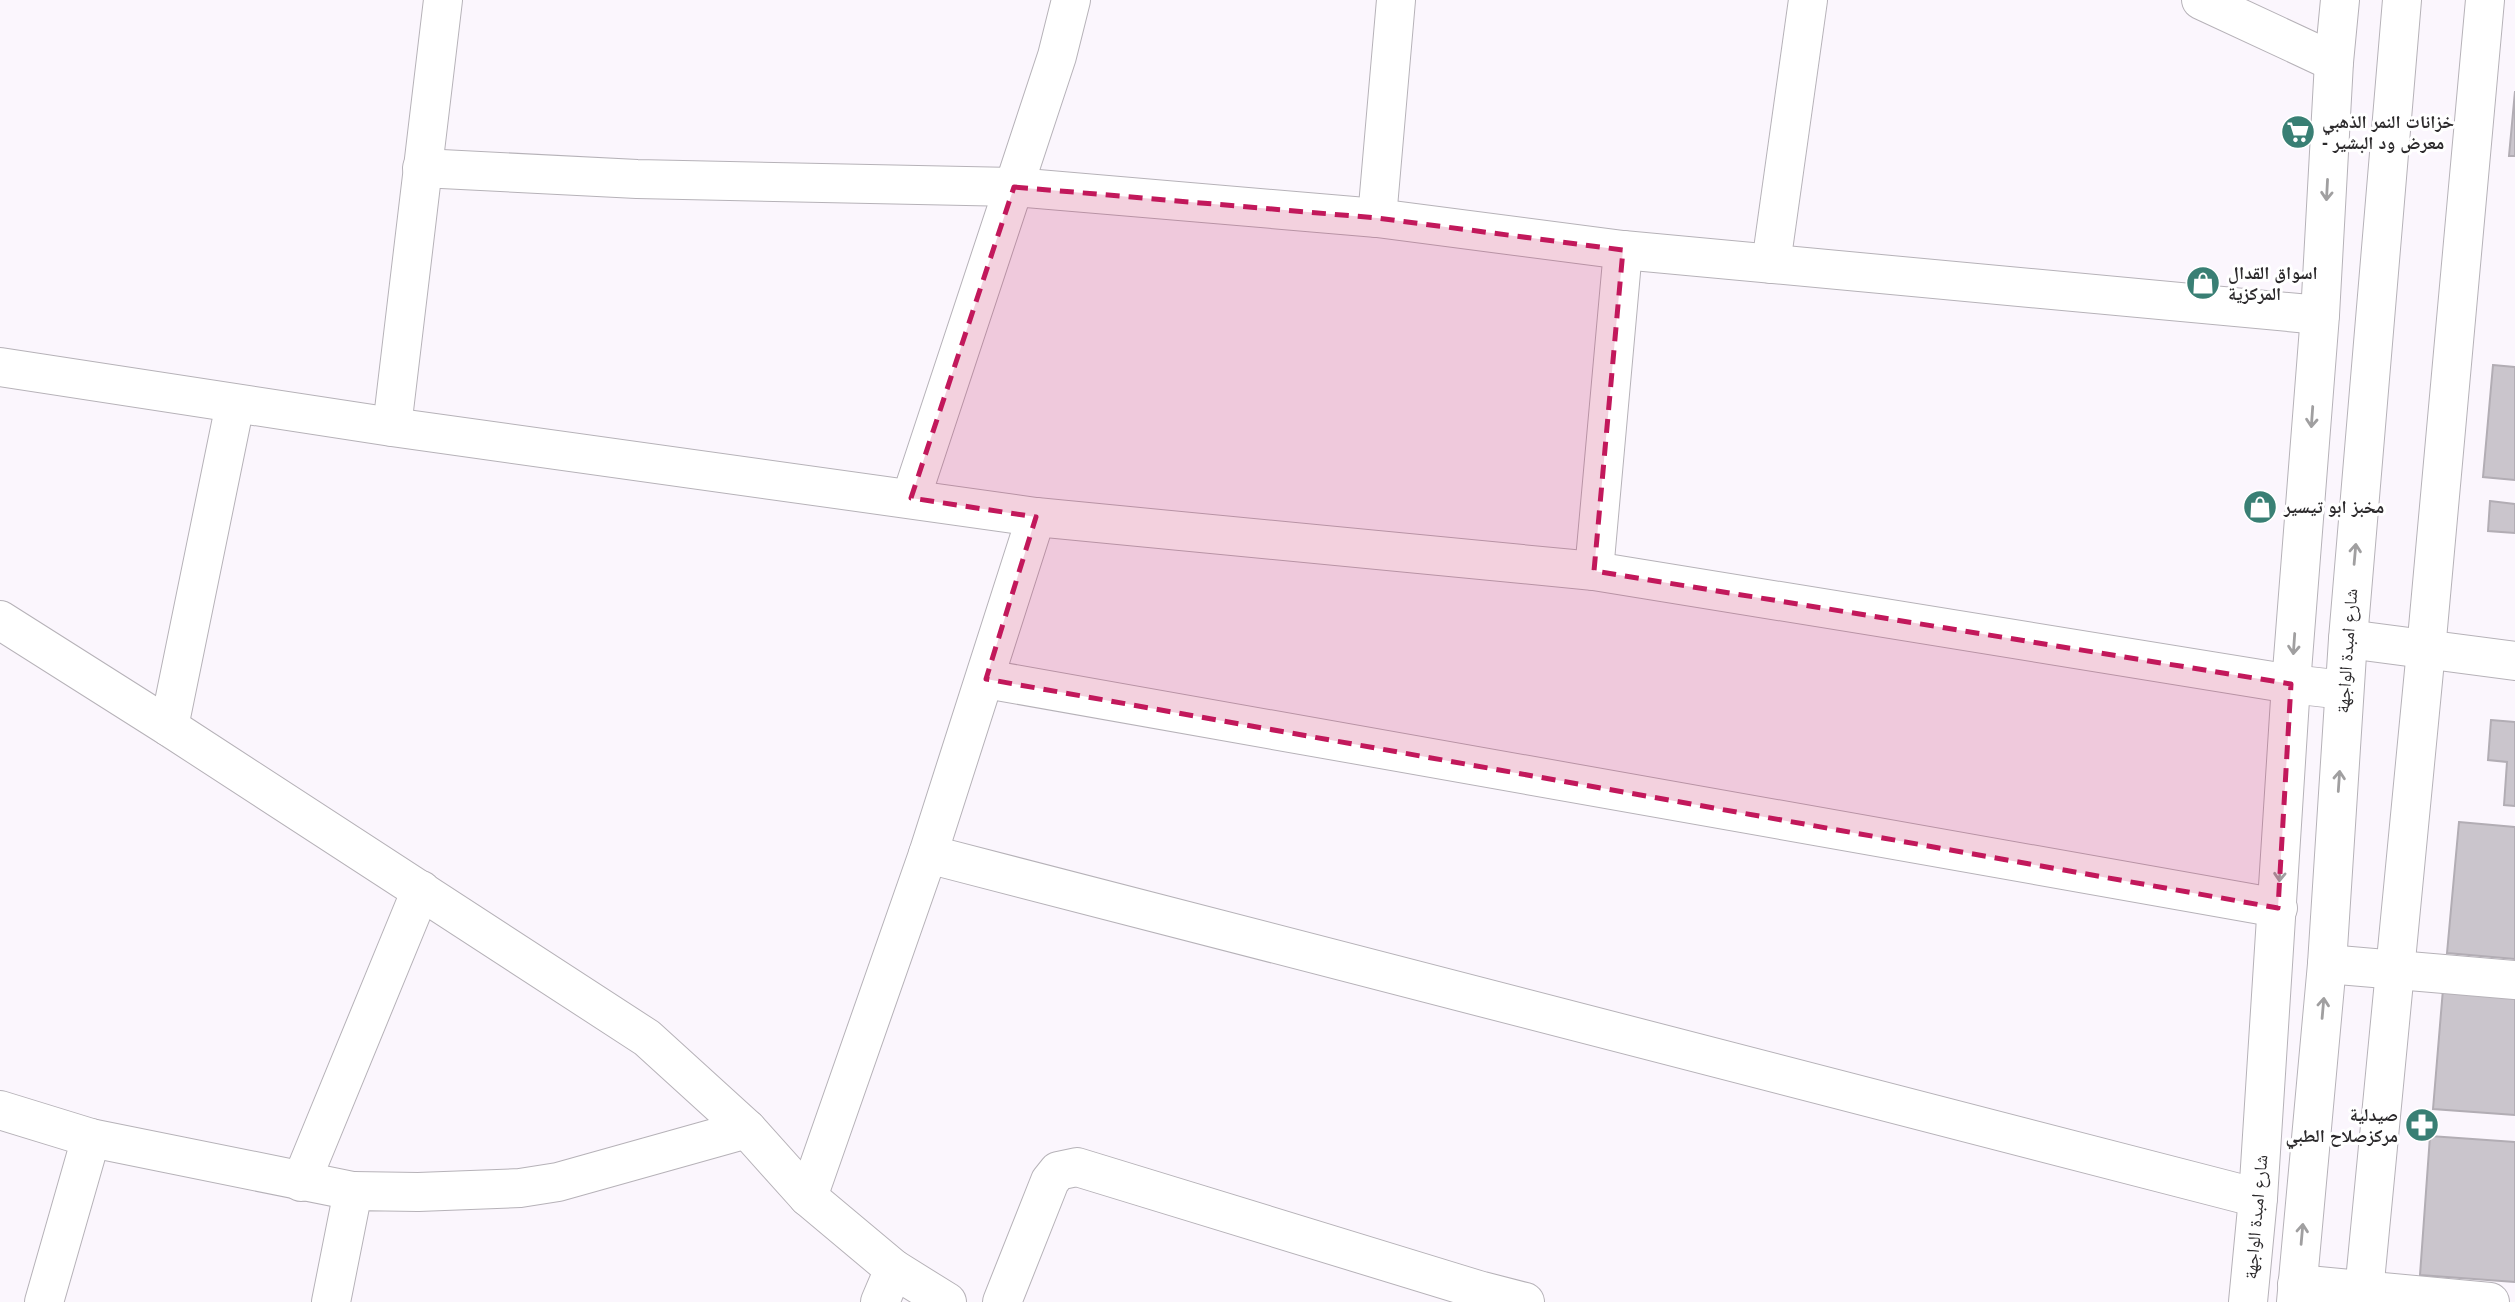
<svg xmlns="http://www.w3.org/2000/svg" width="2515" height="1302" viewBox="0 0 2515 1302" font-family="Arial,'Noto Naskh Arabic',sans-serif">
<style>
.building{fill:#cac5cc;stroke:#b2adb4;stroke-width:2}
.lines{fill:none;stroke-linecap:round;stroke-linejoin:round}
.minor-casing{stroke:#b6b2b8;stroke-width:40}
.major-casing{stroke:#b6b2b8;stroke-width:40}
.minor{stroke:#fff;stroke-width:38}
.major{stroke:#fff;stroke-width:38}
.oneway{stroke:#a09fa0}
.marked{fill:#c2185b;fill-opacity:0.2;stroke:#c2185b;stroke-width:5;stroke-dasharray:14 9;stroke-linejoin:round}
.labels{text-anchor:middle;dominant-baseline:central;stroke-width:6;stroke-linejoin:round;paint-order:stroke}
.poi-label{font-size:18px;font-weight:bold;fill:#2c2a2c;stroke:#fff;text-anchor:start}
.street-label{font-size:18px;fill:#2c2a2c;stroke:#fff}
</style>
<rect width="100%" height="100%" fill="#fbf6fd"/>
<g class="building">
<polygon points="2515,91 2515,156 2509,156"/>
<polygon points="2493,365 2515,367 2515,480 2483,477"/>
<polygon points="2490,501 2515,504 2515,533 2488,531"/>
<polygon points="2491,720 2515,722 2515,806 2504,805 2507,762 2488,760"/>
<polygon points="2459,822 2515,827 2515,959 2447,953"/>
<polygon points="2443,989 2515,995 2515,1115 2433,1109"/>
<polygon points="2430,1136 2515,1142 2515,1282 2420,1275"/>
</g>
<g class="lines">
<g class="minor-casing">
<g id="minor">
<polyline points="2201,0 2334,62"/>
<polyline points="422,168 637,179 1014,187 1377,218 1623,250 2320,315"/>
<polyline points="1377,218 1396,0"/>
<polyline points="1771,264 1808,0"/>
<polyline points="0,367 392,427 1036,517 1594,571 2291,684 2344,690"/>
<polyline points="392,427 443,0"/>
<polyline points="911,498 1057,56 1071,0"/>
<polyline points="1594,571 1623,250"/>
<polyline points="0,620 169,727 647,1038 747,1129 808,1197 894,1269 947,1302"/>
<polyline points="2348,639 2515,661"/>
<polyline points="986,679 2278,908"/>
<polyline points="169,727 235,404"/>
<polyline points="928,854 2258,1198"/>
<polyline points="2327,964 2515,980"/>
<polyline points="0,1110 91,1138 353,1191"/>
<polyline points="301,1182 421,890"/>
<polyline points="808,1197 928,854 1036,517"/>
<polyline points="2297,1284 2490,1302"/>
<polyline points="44,1302 91,1138"/>
<polyline points="331,1302 353,1191 418,1192 520,1188 558,1182 747,1129"/>
<polyline points="880,1302 894,1269"/>
<polyline points="1002,1302 1050,1181 1058,1171 1077,1167 1482,1291 1525,1302"/>
<polyline points="2363,1302 2426,650 2485,0"/>
</g>
</g>
<g class="major-casing">
<g id="major">
<polyline points="2248,1302 2258,1198 2291,684 2320,315 2334,62 2340,0"/>
<polyline points="2296,1302 2327,964 2348,639 2402,0"/>
</g>
</g>
<use href="#minor" class="minor"/>
<use href="#major" class="major"/>
</g>
<defs><path id="oneway-shaft" d="M-6 0H5M1.5-3L5.5 0L1.5 3" fill="none" stroke-width="1.6" stroke-linecap="round" stroke-linejoin="round" transform="scale(1.75)"/></defs>
<g class="oneway">
<use href="#oneway-shaft" transform="translate(2327 190) rotate(93)"/>
<use href="#oneway-shaft" transform="translate(2312 417) rotate(94)"/>
<use href="#oneway-shaft" transform="translate(2355 554) rotate(-85)"/>
<use href="#oneway-shaft" transform="translate(2294 644) rotate(94)"/>
<use href="#oneway-shaft" transform="translate(2339 781) rotate(-86)"/>
<use href="#oneway-shaft" transform="translate(2280 871) rotate(93)"/>
<use href="#oneway-shaft" transform="translate(2323 1008) rotate(-85)"/>
<use href="#oneway-shaft" transform="translate(2302 1234) rotate(-85)"/>
</g>
<path class="marked" d="M1014,187L1377,218L1623,250L1594,571L2291,684L2278,908L986,679L1036,517L911,498Z"/>
<defs>
<g id="supermarket-disc" transform="scale(1.75)"><circle r="9.5" fill="#397f74" stroke="#fff"/><path d="M-6-5.5h2.5l.6 2H6L4.5 2H-2.5L-4.4-4H-6ZM-1.5 3.2a1.3 1.3 0 1 0 .1 0ZM3 3.2a1.3 1.3 0 1 0 .1 0Z" fill="#fff"/></g>
<g id="shop-disc" transform="scale(1.75)"><circle r="9.5" fill="#397f74" stroke="#fff"/><path d="M-5-2.5h2.3a2.7 3.5 0 0 1 5.4 0H5L5.5 6h-11ZM-1.5-2.5h3a1.5 2.3 0 0 0-3 0Z" fill="#fff"/></g>
<g id="pharmacy-disc" transform="scale(1.75)"><circle r="9.5" fill="#397f74" stroke="#fff"/><path d="M-2-6h4v4h4v4h-4v4h-4v-4h-4v-4h4Z" fill="#fff"/></g>
</defs>
<g fill-rule="evenodd">
<use href="#supermarket-disc" x="2298" y="132"/>
<use href="#shop-disc" x="2203" y="283"/>
<use href="#shop-disc" x="2260" y="507"/>
<use href="#pharmacy-disc" x="2422" y="1125"/>
</g>
<g class="labels">
<g class="poi-label">
<text x="2322" y="122">خزانات النمر الذهبي<tspan x="2322" dy="21">- معرض ود البشير</tspan></text>
<text x="2228" y="273">اسواق القدال<tspan x="2228" dy="21">المركزية</tspan></text>
<text x="2284" y="507">مخبز ابو تيسير</text>
<text x="2398" y="1115" text-anchor="end">صيدلية<tspan x="2398" dy="21">مركزصلاح الطبي</tspan></text>
</g>
<g class="street-label">
<text transform="translate(2347 651) rotate(-86)">شارع امبدة الواجهة</text>
<text transform="translate(2256 1217) rotate(-85)">شارع امبدة الواجهة</text>
</g>
</g>
</svg>
